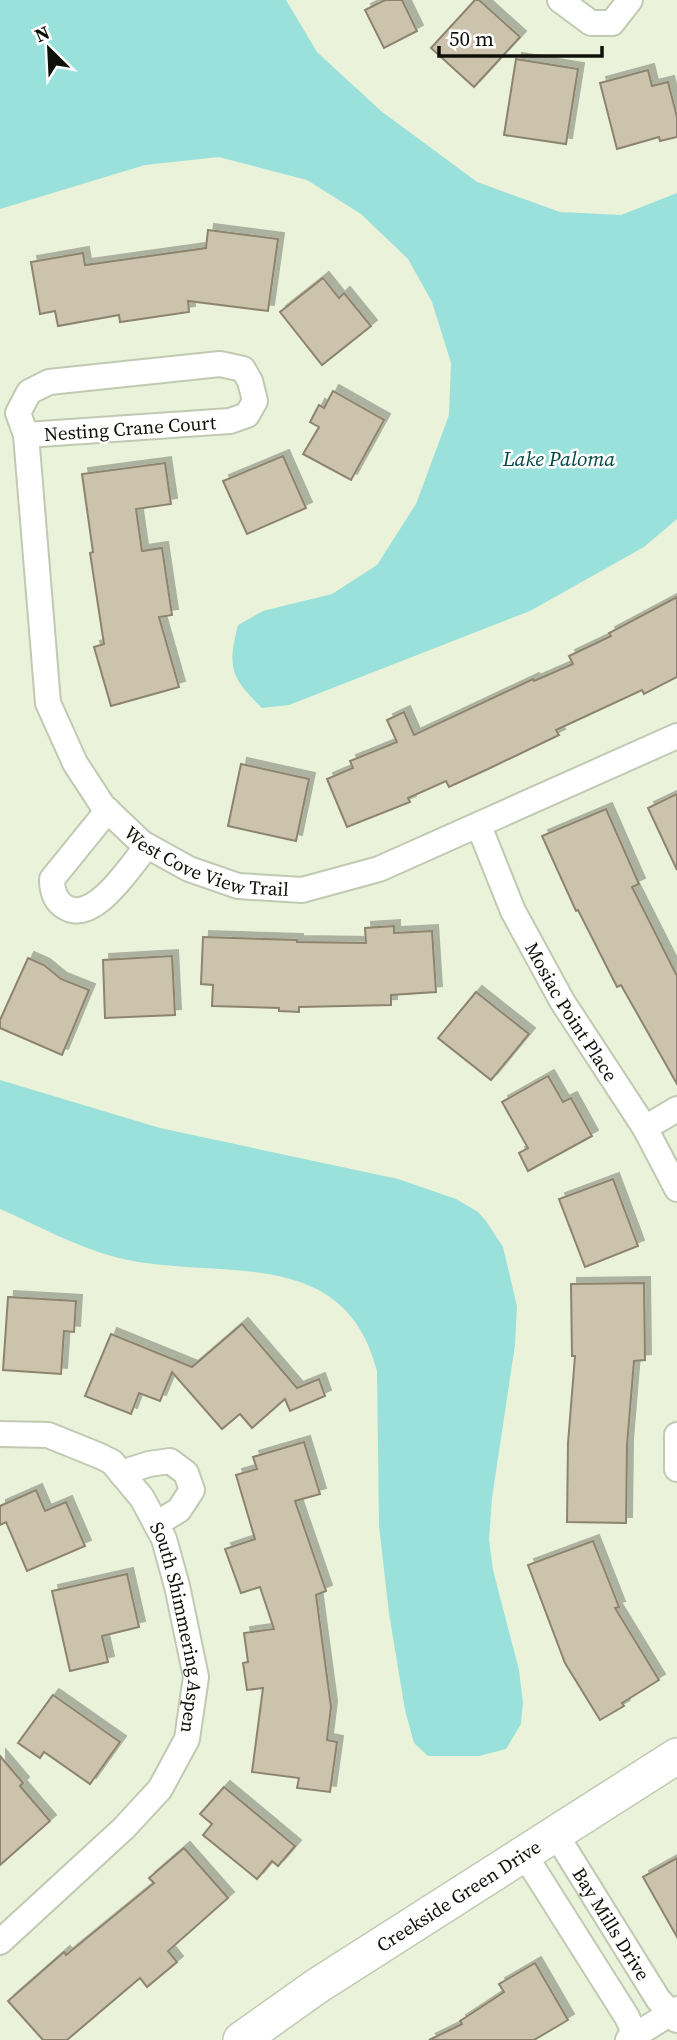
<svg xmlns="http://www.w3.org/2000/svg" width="677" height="2040" viewBox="0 0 677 2040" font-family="'Source Serif 4',serif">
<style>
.water{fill:#99e1da}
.building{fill:#ccc3ac;stroke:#8d846f;stroke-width:2;filter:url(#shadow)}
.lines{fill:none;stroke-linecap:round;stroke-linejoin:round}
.minor-casing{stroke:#c1c9b2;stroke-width:28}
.secondary-casing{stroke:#c1c9b2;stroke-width:38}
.minor{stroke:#fff;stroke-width:24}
.secondary{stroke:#fff;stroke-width:35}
.labels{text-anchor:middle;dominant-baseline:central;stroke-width:5;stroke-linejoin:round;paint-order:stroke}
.street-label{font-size:19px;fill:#0f1109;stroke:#fff}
.water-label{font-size:21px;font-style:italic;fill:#024743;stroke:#fff}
</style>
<defs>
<filter id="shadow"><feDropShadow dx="6" dy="-6" stdDeviation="0" flood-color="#0004"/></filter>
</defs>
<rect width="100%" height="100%" fill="#ebf2da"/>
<g class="water">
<path d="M0,0H286L317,52L381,111L477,182L560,212L621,215L677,193V519L644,547L530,611L289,705L262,708C231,678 227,668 238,625L263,611L332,594L377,565L416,504L449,415L451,363L432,302L408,259L361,214L307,180L219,157L145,165L0,209Z"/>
<path d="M0,1080L160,1128L398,1179L456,1199L478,1212L486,1221L503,1247L517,1306L515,1345L492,1498L489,1540L493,1570L519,1670L523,1702L521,1724L506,1749L479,1756H428L414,1743L405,1710L389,1613L379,1526L377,1371C344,1241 216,1282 119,1258C78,1248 39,1226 0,1209Z"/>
</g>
<g class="building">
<polygon points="385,0 402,0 417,31 384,48 365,10"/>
<polygon points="475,0 479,0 520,37 474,87 431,48"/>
<polygon points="516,59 578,69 566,144 504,135"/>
<polygon points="648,70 652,86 668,82 677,117 677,137 660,141 659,137 617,149 600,83"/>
<polygon points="208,230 278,239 268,311 188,301 189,312 120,322 119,315 58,326 55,311 40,314 31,262 83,253 85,265 206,248"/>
<polygon points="323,278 339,298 344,293 371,326 322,365 280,312"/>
<polygon points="333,391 384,420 351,480 303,454 319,427 310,422 319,405 324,408"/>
<polygon points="283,456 306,508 247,534 223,481"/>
<polygon points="165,463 171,504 136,509 142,551 162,548 172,615 159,617 179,687 111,706 94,647 104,644 90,553 93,552 82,474"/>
<polygon points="677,597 677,677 644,694 642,690 556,730 559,735 488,769 449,787 446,781 408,798 410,802 347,827 327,779 353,768 350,761 397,742 387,720 404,712 414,735 533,679 534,681 573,664 569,656 611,636 609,633"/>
<polygon points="241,764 309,779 296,841 228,826"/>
<polygon points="677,794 677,870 648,808"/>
<polygon points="606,809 639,884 632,887 677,976 677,1084 621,985 617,987 578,910 576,911 542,836"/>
<polygon points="394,926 394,933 432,931 436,992 391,995 391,1005 299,1007 299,1012 279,1011 279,1008 212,1006 213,985 201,984 203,937 297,940 297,942 366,943 365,928"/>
<polygon points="172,956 175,1015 105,1018 103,960"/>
<polygon points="28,958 44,965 61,979 89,990 62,1055 0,1028 0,1020"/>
<polygon points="476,992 529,1034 491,1080 438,1038"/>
<polygon points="548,1076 563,1102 571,1098 592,1136 528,1171 519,1153 528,1148 502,1102"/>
<polygon points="613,1179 638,1246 585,1267 559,1199"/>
<polygon points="644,1283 645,1360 634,1361 627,1445 626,1523 567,1522 568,1443 575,1356 572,1356 571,1284"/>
<polygon points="8,1297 76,1301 74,1332 64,1331 61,1374 3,1370"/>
<polygon points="242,1324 297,1388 319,1379 325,1396 290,1411 285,1399 252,1428 240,1414 222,1429 172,1372 160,1401 139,1393 131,1414 85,1396 111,1334 192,1367"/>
<polygon points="304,1442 320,1494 295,1501 326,1591 316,1595 331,1707 327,1740 337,1742 330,1792 297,1788 299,1778 252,1772 263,1688 247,1690 243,1663 248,1662 244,1633 274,1629 260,1587 241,1593 225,1549 255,1539 236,1475 257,1469 253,1457"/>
<polygon points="36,1490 45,1511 66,1502 85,1546 27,1571 6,1522 0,1525 0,1506"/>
<polygon points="593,1541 619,1607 615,1608 659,1680 622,1703 624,1706 600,1720 565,1663 528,1565"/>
<polygon points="127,1574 139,1627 102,1636 108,1662 70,1671 52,1591"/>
<polygon points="53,1695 120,1742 90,1784 44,1752 40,1758 18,1743"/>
<polygon points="0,1756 23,1783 20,1786 50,1821 0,1865"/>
<polygon points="224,1787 295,1846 278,1866 272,1861 257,1879 203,1835 212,1824 200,1814"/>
<polygon points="184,1848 228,1898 168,1951 177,1962 147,1987 140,1978 67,2040 43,2040 8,2001 64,1952 66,1955 154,1883 149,1878"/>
<polygon points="677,1858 677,1937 643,1877"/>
<polygon points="535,1963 568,2020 534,2040 429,2040 462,2024 460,2021 504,1992 499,1984"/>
</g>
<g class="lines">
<g class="minor-casing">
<g id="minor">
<polyline points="560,0 591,23 612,23 630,0"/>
<polygon points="220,364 243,369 250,381 255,401 247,415 230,421 26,435 18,413 29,392 49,382"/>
<path id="s1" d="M26,435L48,703L75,763L103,806L142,843L189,869L238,886L302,890L379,869L677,736"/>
<path d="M108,810L52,879C52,890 55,901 65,907C94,925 131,865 147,846"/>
<path id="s2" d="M479,826L513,911L562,1001L645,1128L677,1189"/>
<polyline points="645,1128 677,1109"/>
<path id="s3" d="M0,1434L48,1435L100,1456L112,1462L142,1498L164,1539L177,1586L196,1677L187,1739L160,1789L124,1828L0,1942"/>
<polyline points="677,1435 677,1469"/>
<polyline points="121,1473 149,1464 170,1461 186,1473 192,1490 179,1510 156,1524"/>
<path id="s4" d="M555,1833L658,1999L677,2020"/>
<polyline points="524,1854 627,2017 637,2040"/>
<polyline points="628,2040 677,2009"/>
</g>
</g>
<g class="secondary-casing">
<g id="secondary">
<path id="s5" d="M241,2040L317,1986L677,1756"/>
</g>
</g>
<use href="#minor" class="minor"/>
<use href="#secondary" class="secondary"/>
</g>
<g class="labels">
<g class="street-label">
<text transform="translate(130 428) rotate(-4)">Nesting Crane Court</text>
<text stroke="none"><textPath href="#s1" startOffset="508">West Cove View Trail</textPath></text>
<text stroke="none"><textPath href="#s2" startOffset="208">Mosiac Point Place</textPath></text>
<text stroke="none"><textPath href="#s3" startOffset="301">South Shimmering Aspen</textPath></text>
<text stroke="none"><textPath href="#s5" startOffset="261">Creekside Green Drive</textPath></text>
<text stroke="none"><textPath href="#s4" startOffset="107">Bay Mills Drive</textPath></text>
</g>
<g class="water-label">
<text x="559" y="458">Lake Paloma</text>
</g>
</g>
<g transform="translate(49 49) rotate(336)" stroke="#ffffff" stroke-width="5" paint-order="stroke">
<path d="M0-5L12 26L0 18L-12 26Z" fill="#0f1109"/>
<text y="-10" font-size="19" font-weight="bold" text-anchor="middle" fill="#0f1109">N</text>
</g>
<path d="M439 46v10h163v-10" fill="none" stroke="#0f1109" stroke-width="3.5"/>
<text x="449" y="46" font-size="21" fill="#0f1109" stroke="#ffffff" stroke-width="5" paint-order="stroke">50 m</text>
</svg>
